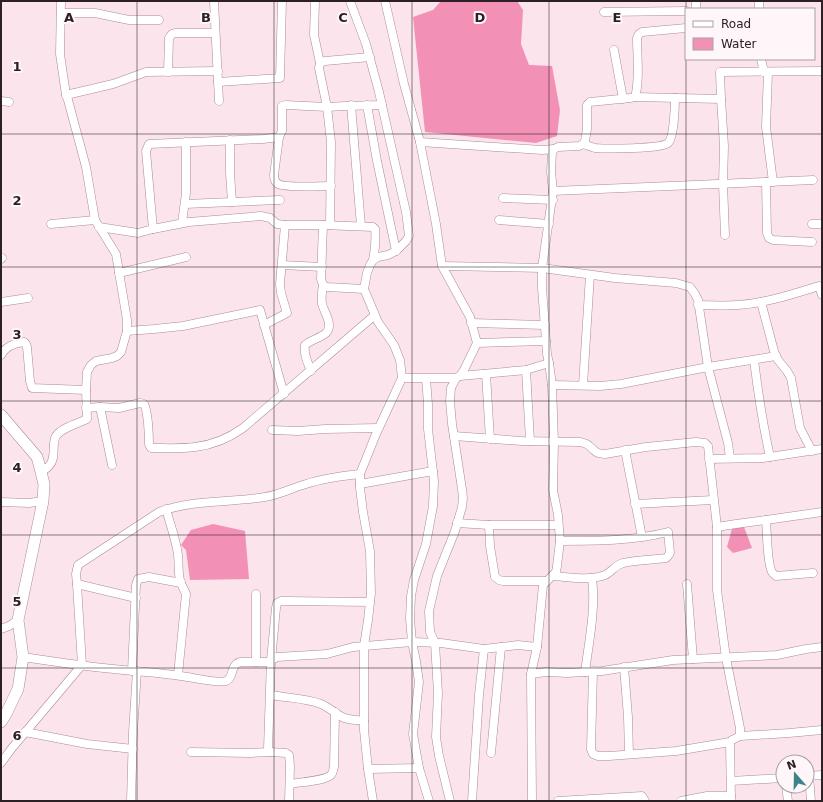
<svg xmlns="http://www.w3.org/2000/svg" width="823" height="802" viewBox="0 0 823 802" font-family="'DejaVu Sans',sans-serif">
<style>
.water{fill:#f290b5}
.lines{fill:none;stroke-linecap:round;stroke-linejoin:round}
.minor-casing{stroke:#ad8a96;stroke-width:9}
.secondary-casing{stroke:#ad8a96;stroke-width:12}
.minor{stroke:#fff;stroke-width:8}
.secondary{stroke:#fff;stroke-width:11}
.grid{fill:none;stroke:#2d2025;stroke-width:1;stroke-opacity:0.55}
.grid-label{font-size:13px;text-anchor:middle;font-weight:bold;fill:#2d2025;stroke:#fef6f9;stroke-width:4;stroke-linejoin:round;paint-order:stroke}
</style>
<rect width="100%" height="100%" fill="#fbe4ec"/>
<g class="water">
<polygon points="441,1 517,1 523,10 521,44 529,65 552,66 560,110 557,136 536,143 425,132 413,17 433,10"/>
<polygon points="213,524 245,531 249,579 190,580 186,550 181,545 191,530"/>
<polygon points="733,525 744,527 752,548 733,553 727,547"/>
</g>
<g class="lines">
<g class="minor-casing">
<g id="minor">
<polyline points="214,1 219,101"/>
<polyline points="315,1 314,35 320,63"/>
<polyline points="350,1 366,44 379,92 406,212 409,236 406,241 396,251 388,255 378,257 373,260 370,265 367,273 364,289 378,322 394,345 400,360 402,378 376,434 360,474 360,488 363,512 370,551 371,593 368,620 364,646 364,730 368,769 373,801"/>
<polyline points="385,1 404,84 420,142 436,224 442,266 470,317 477,343 464,370 460,376 456,378 402,378"/>
<polyline points="759,1 759,9"/>
<polyline points="696,9 696,1"/>
<polyline points="604,12 686,11"/>
<polyline points="61,13 95,13 129,20 159,20"/>
<polyline points="614,50 623,99"/>
<polyline points="761,59 764,72"/>
<polyline points="168,72 169,38 172,34 175,33 215,33"/>
<polyline points="768,72 766,127 773,182"/>
<polyline points="218,82 280,78 282,1"/>
<polyline points="66,95 113,84 146,72 218,71"/>
<polyline points="635,97 721,99"/>
<polyline points="1,101 9,102"/>
<polyline points="351,105 361,226"/>
<polyline points="367,105 377,161 396,251"/>
<path d="M279,137L274,175C274,178 275,182 278,184C286,188 320,186 331,186"/>
<polyline points="230,140 230,173 232,202"/>
<polyline points="420,142 542,150 554,149"/>
<path d="M583,144C587,145 591,147 595,148C606,149 661,149 668,143C674,138 675,106 675,98"/>
<polyline points="766,182 767,233 769,238 773,240 812,242"/>
<polyline points="553,191 813,180"/>
<polyline points="503,198 553,200"/>
<polyline points="185,204 280,200"/>
<polyline points="499,220 549,224"/>
<polyline points="182,223 186,193 186,142"/>
<polyline points="51,224 95,220"/>
<polyline points="812,224 822,224"/>
<polyline points="323,225 321,279 323,285 327,287 364,289"/>
<polyline points="330,225 331,142 327,107 319,68 320,63 325,61 370,57"/>
<path d="M99,227L138,233L153,229L189,222L261,216L270,218L277,224L285,225H323L373,227L375,229C376,239 375,250 373,260"/>
<polyline points="153,229 146,151 149,144 263,139 279,137 282,131 282,106 286,105 327,107 345,106 382,105"/>
<polyline points="725,235 723,184 724,146 721,99 720,72 822,71"/>
<polyline points="1,259 2,258"/>
<polyline points="282,265 322,267"/>
<polyline points="442,266 542,268 615,278 676,283 690,287 695,294 698,300 708,367 728,443 730,458"/>
<polyline points="119,273 186,257"/>
<polyline points="1,302 28,298"/>
<polyline points="761,302 774,351 778,360 787,371 791,378 800,428 812,451"/>
<path d="M698,305C712,305 725,306 738,305C766,303 793,294 819,286L822,295"/>
<polyline points="471,323 545,325"/>
<polyline points="264,325 287,313 281,293 280,284 285,225"/>
<polyline points="127,331 154,329 183,326 260,310 284,394"/>
<polyline points="477,343 546,341"/>
<path d="M1,355C5,347 15,343 24,342L26,344L27,347L30,381L32,388L86,390"/>
<path d="M754,360C758,393 763,425 770,457"/>
<polyline points="526,370 530,441"/>
<path d="M311,371C308,363 303,354 305,345C311,340 320,338 326,333C334,325 324,312 322,304C321,297 322,291 323,285"/>
<polyline points="486,374 490,439"/>
<polyline points="460,376 526,370 549,363"/>
<polyline points="426,379 428,404 428,429 434,481 433,506 426,544 414,580 411,596 410,619 412,642 416,661 419,682 413,734 419,768 429,801"/>
<polyline points="552,385 600,386 621,384 708,367 776,356"/>
<polyline points="583,385 590,275"/>
<polyline points="100,407 112,465"/>
<path d="M86,408L100,407L119,408L140,403L144,404C148,411 149,435 149,444L151,448C165,448 180,449 195,447C212,445 229,438 243,428L375,315"/>
<polyline points="272,430 298,431 325,429 378,428"/>
<path d="M454,436L522,441L580,442C590,444 588,446 595,451C597,454 601,453 605,454L646,447L696,442L705,443L708,446L717,527V590L726,658L740,728V736"/>
<polyline points="625,450 642,537"/>
<polyline points="709,459 763,458 822,449"/>
<path d="M42,472C44,470 47,468 49,466C57,458 51,445 56,436C61,428 79,423 87,419L86,390L87,372L91,365L96,361L112,358L117,356L121,352L127,331V320L116,254L95,220L86,167L68,100L66,95L60,54L61,1"/>
<polyline points="360,484 433,471"/>
<polyline points="1,502 29,503 43,501"/>
<polyline points="635,504 713,500"/>
<path d="M166,509C170,524 176,539 178,555C179,563 178,572 180,580C181,585 184,589 186,594L178,675"/>
<path d="M766,520C767,531 767,564 772,572C773,574 774,574 776,576L813,573"/>
<polyline points="457,523 489,525 558,525"/>
<polyline points="489,525 490,546 495,577 499,580 503,581 547,581"/>
<polyline points="717,527 736,524 766,520 822,512"/>
<path d="M553,576C569,577 589,581 605,575C612,572 615,565 623,563C637,560 652,560 666,558L668,556L670,553L668,532C633,541 596,541 560,541"/>
<polyline points="77,584 136,598"/>
<polyline points="687,584 693,659"/>
<polyline points="1,629 9,626 18,620"/>
<path d="M23,657C56,662 90,667 123,670C142,672 162,673 181,676C191,677 218,684 226,681C235,677 229,666 240,662H268L277,657L327,654L353,647L412,642L441,643L484,649L518,645L537,647L543,585L556,572L557,566L560,541L558,515L553,490L554,442L552,385L549,363L547,354L542,288V268L553,191L551,172L552,152L554,149L558,147L579,146L583,144L585,141L587,129V105L590,102L630,98L635,97C640,81 637,55 637,38L639,34L642,32L686,28"/>
<polyline points="256,662 256,594"/>
<polyline points="624,667 628,717 629,754"/>
<polyline points="132,671 136,585 138,579 149,577 181,583"/>
<polyline points="593,671 591,749 593,754 598,756 609,756 676,751 730,742"/>
<path d="M585,672C589,641 596,609 592,578"/>
<polyline points="531,674 546,672 567,673 602,671 673,660 777,655 806,649 822,647"/>
<path d="M271,695C287,698 305,698 321,704C328,707 335,713 342,717C349,720 357,720 364,721"/>
<polyline points="25,732 87,744 133,749"/>
<polyline points="191,752 250,753 270,752"/>
<polyline points="491,753 501,647"/>
<path d="M1,763L12,748L82,665L77,584L76,574L78,565L159,512C193,499 230,503 265,497C279,495 292,488 306,484C324,478 341,476 360,474"/>
<polyline points="368,769 419,768"/>
<polyline points="807,776 822,775"/>
<polyline points="809,776 811,801"/>
<polyline points="731,781 783,778"/>
<path d="M290,784C299,782 325,781 331,775C333,773 333,770 334,767L335,712"/>
<polyline points="786,786 788,801"/>
<polyline points="131,801 133,732 137,671"/>
<polyline points="289,801 290,766 289,755 286,753 270,752 268,749 271,660 276,608 277,603 281,601 286,601 370,602"/>
<polyline points="450,801 439,756 436,737 438,693 435,643 430,632 429,611 437,576 455,531 462,507 463,498 462,489 452,424 450,401 451,388 456,378"/>
<polyline points="472,801 479,695 484,649"/>
<polyline points="532,801 531,674 537,647"/>
<polyline points="558,801 642,796 645,801"/>
<polyline points="681,801 707,796 731,796"/>
<polyline points="731,801 730,742 732,740 740,736 789,733 822,730"/>
</g>
</g>
<g class="secondary-casing">
<polyline id="secondary" points="1,415 37,457 39,464 44,484 43,501 18,620 23,657 18,689 6,714 1,722"/>
</g>
<use href="#minor" class="minor"/>
<use href="#secondary" class="secondary"/>
</g>
<path class="grid" d="M137,1V801M274,1V801M412,1V801M549,1V801M686,1V801M1,134H822M1,267H822M1,401H822M1,535H822M1,668H822"/>
<g class="grid-label">
<text x="69" y="22">A</text>
<text x="206" y="22">B</text>
<text x="343" y="22">C</text>
<text x="480" y="22">D</text>
<text x="617" y="22">E</text>
<text x="17" y="71">1</text>
<text x="17" y="205">2</text>
<text x="17" y="339">3</text>
<text x="17" y="472">4</text>
<text x="17" y="606">5</text>
<text x="17" y="740">6</text>
</g>
<rect width="823" height="802" fill="none" stroke="#2d2025" stroke-width="4"/>
<rect x="685" y="8" width="130" height="52" fill="#fef6f9" stroke="#aaa0a4"/>
<rect x="693" y="21" width="20" height="6" fill="#ffffff" stroke="#aaa0a4"/>
<text x="721" y="28" font-size="12" fill="#2d2025">Road</text>
<rect x="693" y="38" width="20" height="12" fill="#f290b5" stroke="#aaa0a4"/>
<text x="721" y="48" font-size="12" fill="#2d2025">Water</text>
<g transform="translate(795 774) rotate(340)"><circle r="19" fill="#fef6f9" stroke="#aaa0a4"/>
<path d="M0-3L7 15L0 10L-7 15Z" fill="#3c838c"/>
<text y="-6" font-size="11" font-weight="bold" text-anchor="middle" fill="#2d2025">N</text>
</g>
</svg>
